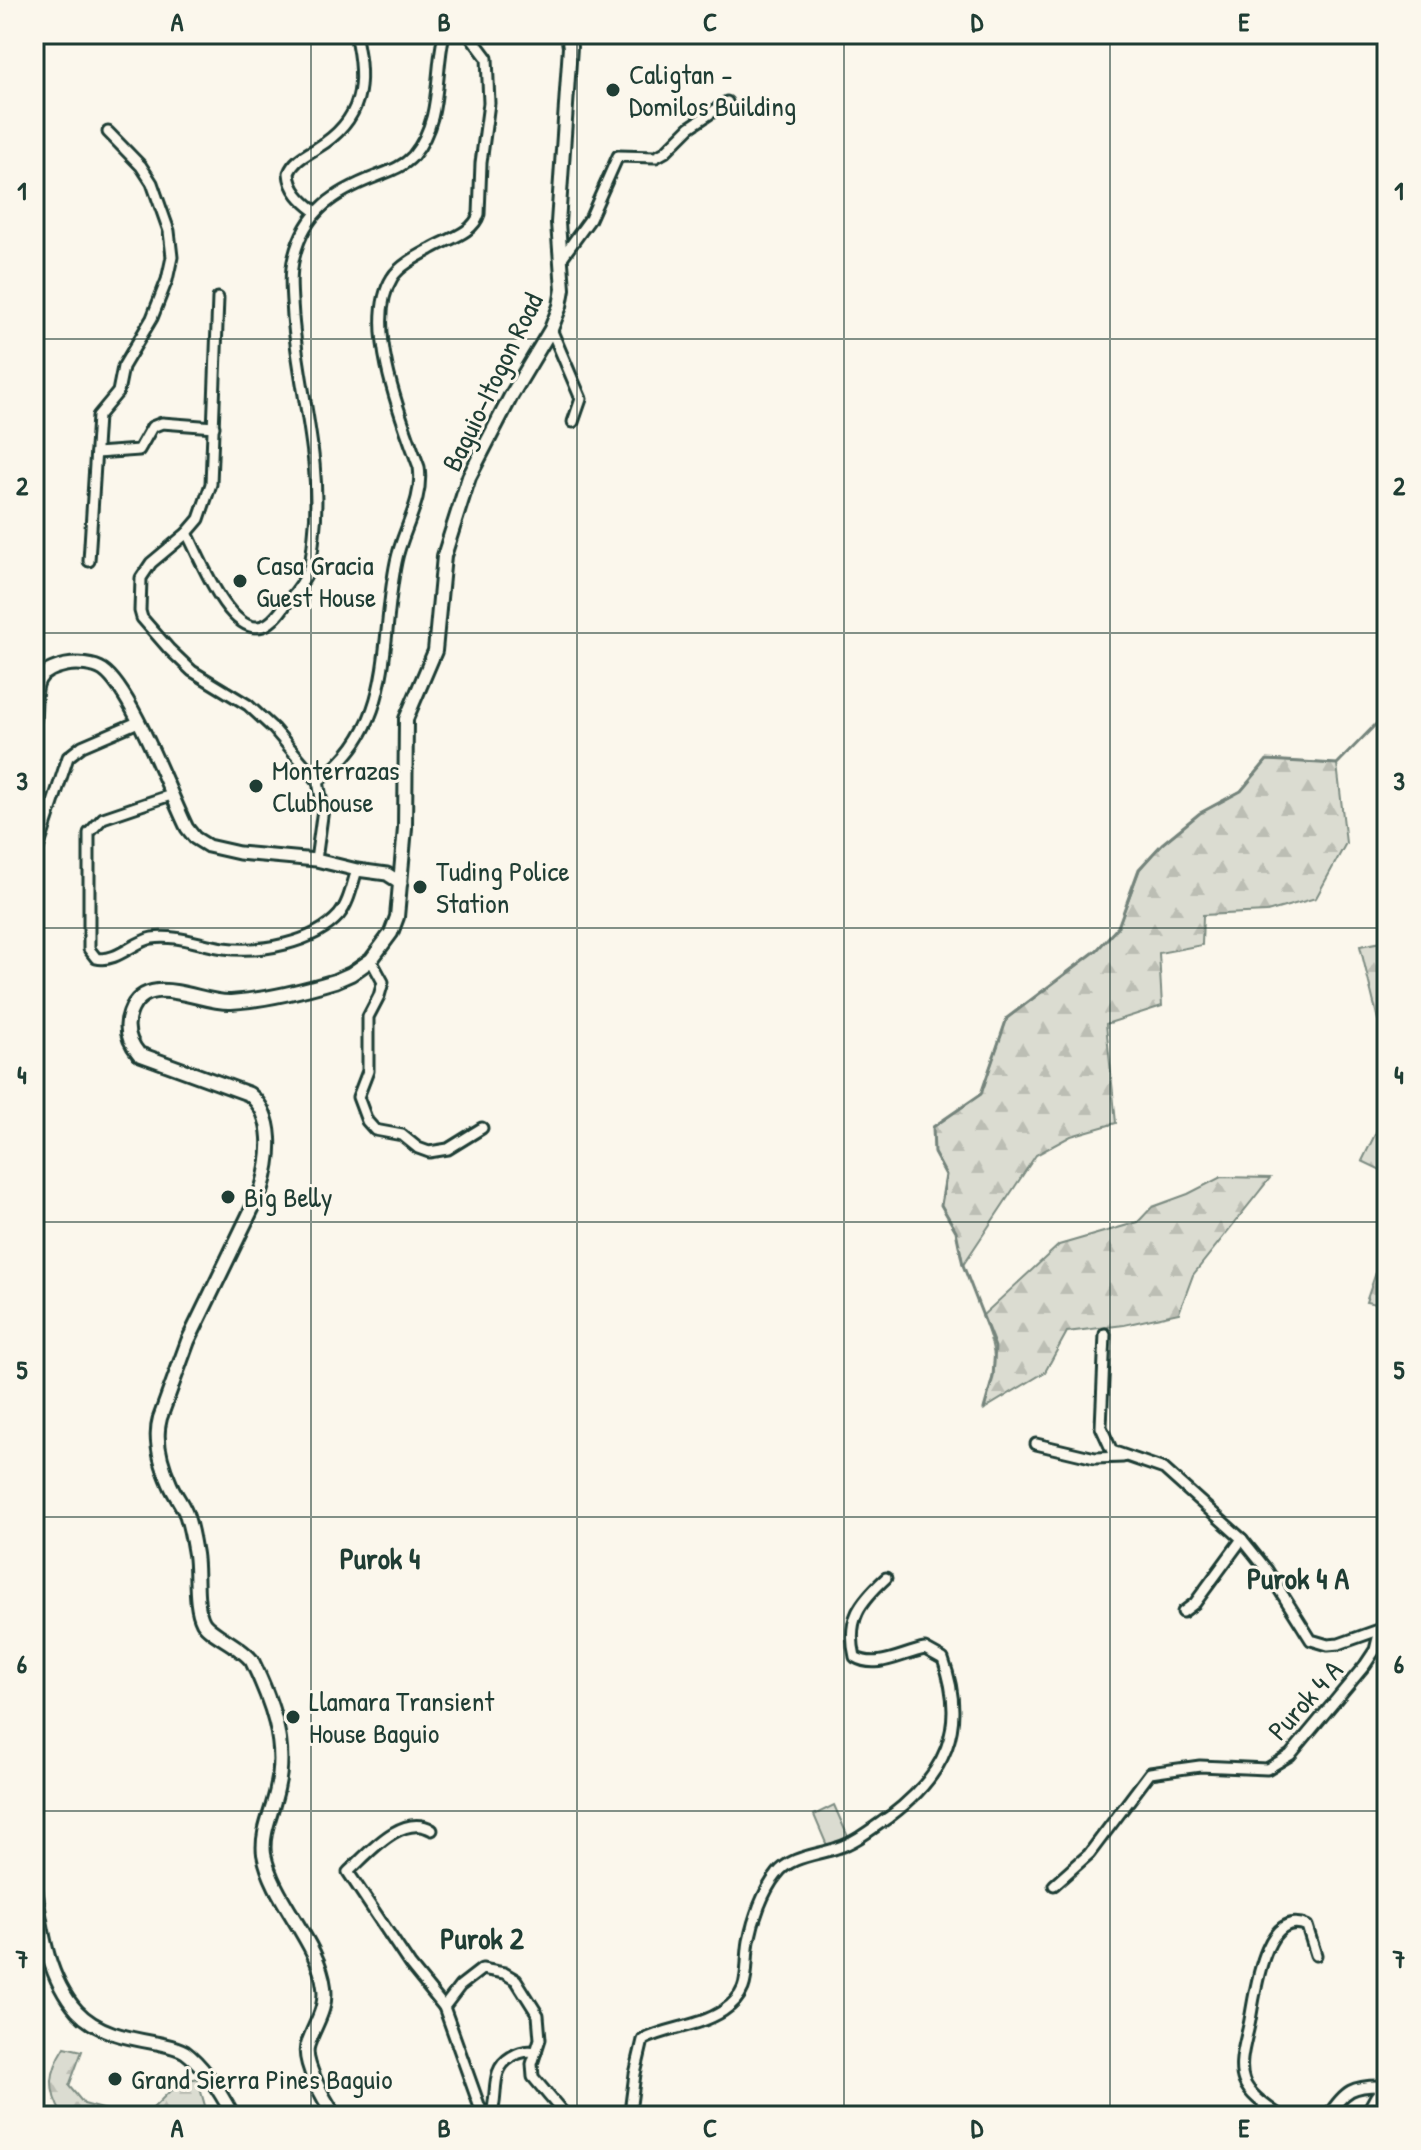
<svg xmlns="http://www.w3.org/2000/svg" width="1421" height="2150" viewBox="0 0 1421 2150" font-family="'Patrick Hand',sans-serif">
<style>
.forest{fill:url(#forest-firs);stroke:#7d8c82;stroke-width:2}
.pitch{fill:#dbdcd1;stroke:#7d8c82;stroke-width:2}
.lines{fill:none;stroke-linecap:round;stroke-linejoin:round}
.stream{stroke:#74847b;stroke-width:3}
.minor-casing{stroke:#1f3d34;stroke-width:15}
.tertiary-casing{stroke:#1f3d34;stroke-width:17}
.secondary-casing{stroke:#1f3d34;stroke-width:18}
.minor{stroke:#fbf7ec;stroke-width:9}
.tertiary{stroke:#fbf7ec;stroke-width:11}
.secondary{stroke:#fbf7ec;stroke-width:12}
.grid{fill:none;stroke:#1f3d34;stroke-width:2;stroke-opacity:0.55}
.poi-dot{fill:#1f3d34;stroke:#fbf7ec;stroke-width:3}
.labels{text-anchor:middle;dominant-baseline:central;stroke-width:6;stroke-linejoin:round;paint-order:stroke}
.poi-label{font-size:28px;fill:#1f3d34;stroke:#fbf7ec;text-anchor:start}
.street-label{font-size:28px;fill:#1f3d34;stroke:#fbf7ec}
.neighbourhood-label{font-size:30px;font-weight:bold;fill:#1f3d34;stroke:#fbf7ec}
.neatline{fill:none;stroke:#1f3d34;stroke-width:3}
.grid-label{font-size:26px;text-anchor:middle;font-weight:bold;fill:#1f3d34}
</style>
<defs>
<pattern id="forest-firs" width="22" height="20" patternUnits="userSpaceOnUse" patternTransform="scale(2)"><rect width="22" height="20" fill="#dbdcd1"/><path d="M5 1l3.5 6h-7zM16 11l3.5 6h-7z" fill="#bcbeb4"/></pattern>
</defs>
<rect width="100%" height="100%" fill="#fbf7ec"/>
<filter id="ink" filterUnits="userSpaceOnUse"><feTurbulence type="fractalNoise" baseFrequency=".0125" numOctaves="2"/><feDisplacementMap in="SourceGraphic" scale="16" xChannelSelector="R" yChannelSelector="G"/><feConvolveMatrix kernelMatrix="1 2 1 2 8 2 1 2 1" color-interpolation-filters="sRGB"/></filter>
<g filter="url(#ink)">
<g class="forest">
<polygon points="1267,760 1337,764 1346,843 1316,898 1267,912 1203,915 1202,945 1159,953 1162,1006 1106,1024 1116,1123 1071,1136 1036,1155 963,1265 956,1231 941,1205 946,1175 934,1153 933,1127 981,1094 1007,1018 1097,950 1118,927 1140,869 1162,844 1200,813 1241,791"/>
<polygon points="1387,941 1387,1019 1378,1020 1360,946"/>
<polygon points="1387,1110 1387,1173 1362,1161"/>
<path d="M1221,1177L1270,1178L1193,1275L1179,1313L1124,1325L1067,1332L1045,1372L984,1409C997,1366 999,1357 982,1316L1059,1245L1138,1222L1152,1207L1188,1194Z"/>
<polygon points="1387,1240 1387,1306 1366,1302"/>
<path d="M65,2047L82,2051L69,2086L84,2104L129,2116H63C47,2090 49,2072 65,2047Z"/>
<polygon points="197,2078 208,2116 132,2116 148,2113 170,2091 181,2087 189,2080"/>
</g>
<polygon class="pitch" points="834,1805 849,1839 828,1848 814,1815"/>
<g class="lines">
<polyline class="stream" points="984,1409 993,1377 995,1347 963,1265 956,1231 941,1205 946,1175 934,1153 933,1127 981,1094 1007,1018 1097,950 1118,927 1139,869 1162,844 1200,813 1241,791 1267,760 1337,764 1381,719 1387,717"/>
<g class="minor-casing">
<g id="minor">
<path d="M315,211C302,201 290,190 289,173C294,160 306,155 317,148C363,120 367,84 355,34"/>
<polyline points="561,259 590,219 618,156 656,157 665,152 690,127 727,102"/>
<polyline points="218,298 211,484 199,519 187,533 151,563 141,578 140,611 142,618 169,649 192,671 248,705 274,729 318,781 323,809 316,860"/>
<polyline points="551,329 581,399 573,422"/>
<polyline points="96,453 139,450 152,427 162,423 214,427"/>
<path d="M187,533C199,555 229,637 263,626C273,623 282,610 288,601C296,592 304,582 308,571C312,559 313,546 314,535C323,461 299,391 293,317C292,298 289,276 294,257C305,211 335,192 377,176C390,171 403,167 413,156C443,119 434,76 444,34"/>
<polyline points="89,561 98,416 118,392 123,367 152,318 167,280 172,257 169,231 152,183 141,166 108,132"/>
<path d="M318,781C397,724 379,645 396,562C402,530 424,501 419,467C402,421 363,324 392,278C399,266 418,256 431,249C447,239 473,234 479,214L481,163L489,103L487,58L469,34"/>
<path d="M171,795L103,818L89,833V949L96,958C116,963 133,942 152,938C176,934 201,945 224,948C260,953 314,943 339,915C349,903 352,885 357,870"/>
<polyline points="34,861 68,757 82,746 138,722"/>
<polyline points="371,960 383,982 379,996 368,1017 368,1071 358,1097 367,1121 375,1130 402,1135 418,1148 429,1152 448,1149 482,1128"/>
<polyline points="1105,1334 1101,1427 1112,1451 1164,1469 1242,1539 1267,1570 1311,1640 1328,1645 1339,1644 1387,1627"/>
<polyline points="1036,1444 1095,1458 1123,1457"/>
<polyline points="1183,1612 1195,1603 1242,1539"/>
<path d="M432,1830C402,1812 368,1854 348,1872L410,1965L444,2007"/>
<polyline points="1054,1885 1089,1854 1150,1773 1200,1766 1267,1769 1290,1755 1365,1665 1375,1650 1380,1630"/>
<polyline points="483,2116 444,2007 460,1986 482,1969 504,1973 516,1980 538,2015 540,2039 532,2064 533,2077 566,2116"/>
<path d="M491,2116C499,2095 489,2070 511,2057C519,2052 527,2050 536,2052"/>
<path d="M627,2116L630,2112L635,2074L643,2040C669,2027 698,2027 723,2011C753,1991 744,1971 749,1941C753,1920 763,1891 777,1874C790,1856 818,1855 837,1848C856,1842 873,1828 889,1817C945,1775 968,1728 943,1659L925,1649C902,1653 877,1670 855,1657C846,1619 860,1602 886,1578"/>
<path d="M1280,2116C1268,2107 1250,2096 1244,2081C1237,2063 1247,2038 1250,2020C1255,1995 1264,1907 1307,1926L1316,1955"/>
<path d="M1328,2116C1345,2090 1353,2085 1384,2086"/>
<polyline points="1365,2116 1376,2096 1387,2084"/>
</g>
</g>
<g class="tertiary-casing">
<g id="tertiary">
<path d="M34,721C37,691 28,673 66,665C77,663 94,664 103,670C132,690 169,792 187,828L195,838L208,846L239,853L316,860L357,870L387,874L401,883"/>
<path d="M34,1878C41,1923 45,1975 77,2011C97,2033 128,2038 156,2043C165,2045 177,2047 185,2052C204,2066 222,2095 233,2116"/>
</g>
</g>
<g class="secondary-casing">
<path id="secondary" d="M335,2116C325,2101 301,2061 308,2044C315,2023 327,2010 324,1987C319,1942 272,1900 264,1854C261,1832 273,1810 277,1789C288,1744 271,1700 252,1661C240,1645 211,1635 203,1622C194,1605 198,1574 195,1554C193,1542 191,1529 187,1517C184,1506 175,1496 170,1484C161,1464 154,1439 160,1418L188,1341L262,1188C271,1158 276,1116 249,1094L139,1054C129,1042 124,1029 130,1013C146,969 200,1004 231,1002C263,1000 305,990 335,981L351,974L371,960L391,933L397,917L405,828L406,719L435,651L444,556L469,477L511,396L551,329L560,306L563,289L558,223L570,47L568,34"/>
</g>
<use href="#minor" class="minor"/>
<use href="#tertiary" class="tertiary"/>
<use href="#secondary" class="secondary"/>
</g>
</g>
<path class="grid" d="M311,34V2116M577,34V2116M844,34V2116M1110,34V2116M34,339H1387M34,633H1387M34,928H1387M34,1222H1387M34,1517H1387M34,1811H1387"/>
<g class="poi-dot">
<circle cx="613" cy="90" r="8"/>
<circle cx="240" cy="581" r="8"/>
<circle cx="256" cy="786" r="8"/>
<circle cx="420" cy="887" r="8"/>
<circle cx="228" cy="1197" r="8"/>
<circle cx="293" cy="1717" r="8"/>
<circle cx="115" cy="2079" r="8"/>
</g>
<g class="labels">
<g class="poi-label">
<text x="629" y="74">Caligtan -<tspan x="629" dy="32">Domilos Building</tspan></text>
<text x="256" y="565">Casa Gracia<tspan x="256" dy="32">Guest House</tspan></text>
<text x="272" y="770">Monterrazas<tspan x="272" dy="32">Clubhouse</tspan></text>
<text x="436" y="871">Tuding Police<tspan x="436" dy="32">Station</tspan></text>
<text x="244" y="1197">Big Belly</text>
<text x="309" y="1701">Llamara Transient<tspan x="309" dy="32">House Baguio</tspan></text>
<text x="131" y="2079">Grand Sierra Pines Baguio</text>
</g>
<g class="street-label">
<text transform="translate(492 382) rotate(-64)">Baguio-Itogon Road</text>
<text transform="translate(1305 1700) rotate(-48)">Purok 4 A</text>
</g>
<g class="neighbourhood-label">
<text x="380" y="1558">Purok 4</text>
<text x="1298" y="1578">Purok 4 A</text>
<text x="482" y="1938">Purok 2</text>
</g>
</g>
<rect width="1421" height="2150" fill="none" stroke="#fbf7ec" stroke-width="88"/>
<rect x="44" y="44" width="1333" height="2062" class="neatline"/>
<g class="grid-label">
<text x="177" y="31">A</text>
<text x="444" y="31">B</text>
<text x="710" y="31">C</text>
<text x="977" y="31">D</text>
<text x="1244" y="31">E</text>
<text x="22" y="200">1</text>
<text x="1399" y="200">1</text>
<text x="22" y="495">2</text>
<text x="1399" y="495">2</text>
<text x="22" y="790">3</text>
<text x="1399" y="790">3</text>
<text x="22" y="1084">4</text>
<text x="1399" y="1084">4</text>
<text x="22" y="1379">5</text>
<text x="1399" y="1379">5</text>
<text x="22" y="1673">6</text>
<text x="1399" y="1673">6</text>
<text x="22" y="1968">7</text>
<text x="1399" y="1968">7</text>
<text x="177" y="2137">A</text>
<text x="444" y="2137">B</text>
<text x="710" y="2137">C</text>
<text x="977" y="2137">D</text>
<text x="1244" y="2137">E</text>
</g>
</svg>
